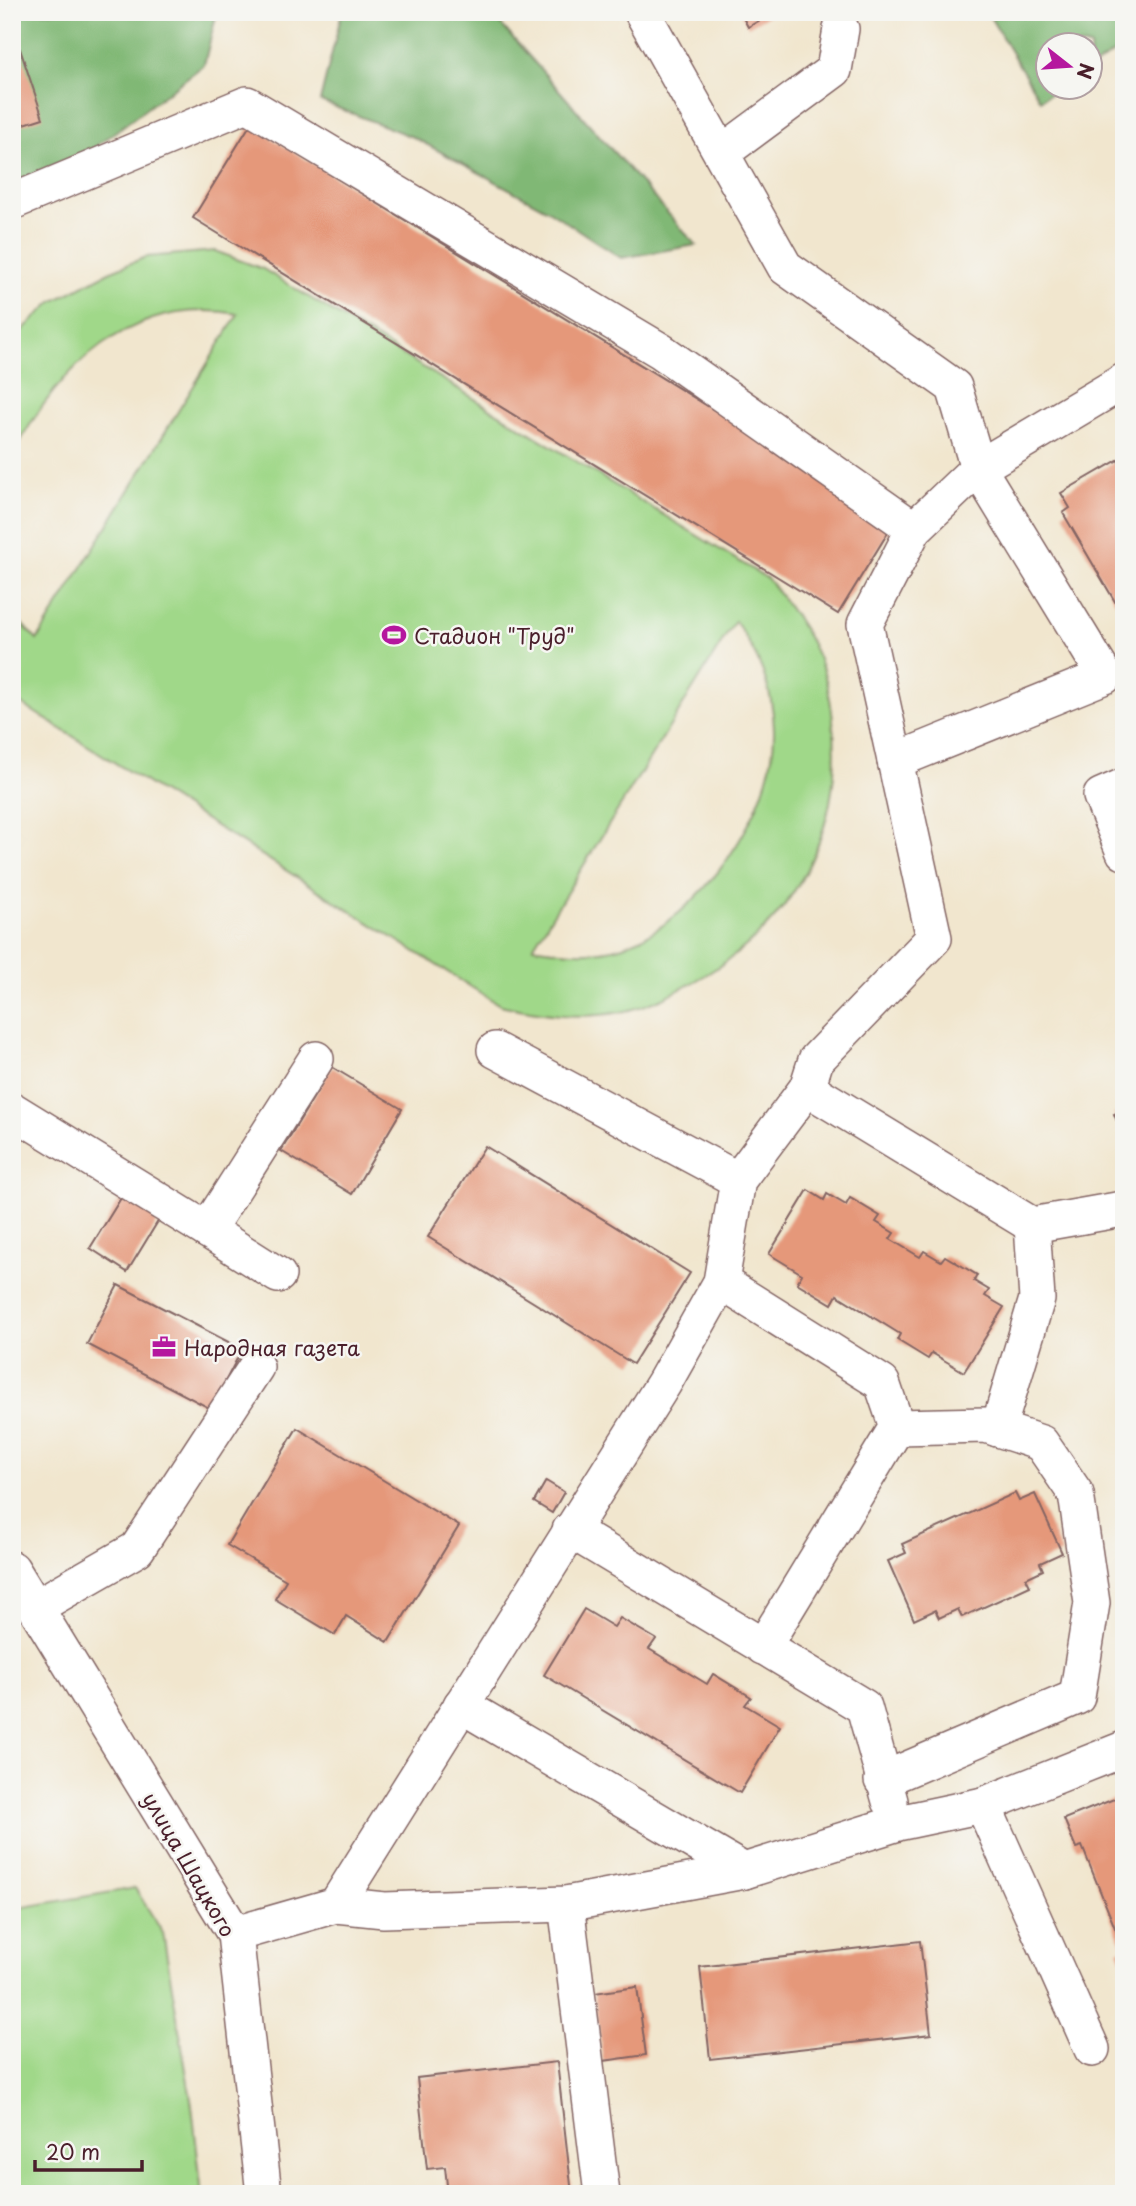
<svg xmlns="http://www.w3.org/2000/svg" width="1136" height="2206" viewBox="0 0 1136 2206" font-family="'Playpen Sans',sans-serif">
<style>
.green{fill:#a0d889;stroke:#757c5a;stroke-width:2;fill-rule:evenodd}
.forest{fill:#80b875;stroke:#656c50;stroke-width:2}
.building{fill:#e5987a}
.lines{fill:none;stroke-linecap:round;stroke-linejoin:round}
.minor-casing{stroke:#846564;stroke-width:38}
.minor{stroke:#fff;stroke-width:35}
.labels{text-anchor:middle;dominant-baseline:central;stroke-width:5;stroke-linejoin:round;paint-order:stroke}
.poi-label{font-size:21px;fill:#4a1f2b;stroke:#f6f6f2;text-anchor:start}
.street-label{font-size:21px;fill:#4a1f2b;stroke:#f6f6f2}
</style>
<rect width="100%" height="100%" fill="#f6f6f2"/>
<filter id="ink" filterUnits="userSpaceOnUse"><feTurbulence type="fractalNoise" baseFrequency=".0143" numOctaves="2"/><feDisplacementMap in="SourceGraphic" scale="14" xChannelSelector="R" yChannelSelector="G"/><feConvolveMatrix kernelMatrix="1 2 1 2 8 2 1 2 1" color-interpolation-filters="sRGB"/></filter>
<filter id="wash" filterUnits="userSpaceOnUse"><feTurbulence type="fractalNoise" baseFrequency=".00686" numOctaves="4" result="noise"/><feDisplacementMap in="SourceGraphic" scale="28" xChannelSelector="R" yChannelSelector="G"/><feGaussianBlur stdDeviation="1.57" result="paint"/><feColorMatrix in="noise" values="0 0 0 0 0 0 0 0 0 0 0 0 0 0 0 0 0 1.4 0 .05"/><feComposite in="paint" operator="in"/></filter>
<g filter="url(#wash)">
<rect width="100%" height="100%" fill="#f1e6ce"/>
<g class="green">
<path d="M215,251L263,269L768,579C792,611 818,644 827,684C854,805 809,913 704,976C678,991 652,1006 621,1012C580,1020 540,1014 500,1005L12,698V609L16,618L37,640L238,314C131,295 57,368 12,457V340L52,302L109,272L146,257ZM735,621C758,654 773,687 774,729C776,810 700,920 623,946C593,956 564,952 533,947Z"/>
<polygon points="135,1888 163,1933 192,2106 202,2194 12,2194 12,1909"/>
</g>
<g class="forest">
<polygon points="12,12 217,12 204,65 94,148 12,183"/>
<polygon points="342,12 490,12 696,245 621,258 548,210 415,138 320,101"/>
<polygon points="987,12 1124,12 1124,46 1091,68 1090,46 1048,46 1048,88 1060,88 1040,100"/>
</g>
<g id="blocks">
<g class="building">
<polygon points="740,12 774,12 748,27"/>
<polygon points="20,49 43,118 12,128 12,52"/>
<polygon points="250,125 895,521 838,614 193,218"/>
<polygon points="1118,460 1124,471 1124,617 1063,513 1070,508 1061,493"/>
<polygon points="332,1067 402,1109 352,1194 281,1151"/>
<polygon points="1124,1110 1124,1138 1114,1114"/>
<polygon points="485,1146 690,1273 633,1364 428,1237"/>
<polygon points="126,1190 163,1213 127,1272 90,1248"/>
<polygon points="808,1190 824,1200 827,1194 846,1205 850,1198 880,1216 876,1222 894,1233 890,1239 920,1257 924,1251 941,1261 945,1256 977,1275 974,1281 989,1290 985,1296 1004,1307 964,1372 932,1353 928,1359 897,1340 900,1334 837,1295 832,1304 797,1283 802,1274 769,1254"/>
<polygon points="118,1285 242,1349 211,1409 87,1344"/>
<polygon points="297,1428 459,1526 388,1642 346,1616 335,1635 275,1599 286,1580 227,1545"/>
<polygon points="546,1481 564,1492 552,1513 534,1502"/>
<polygon points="1015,1493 1019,1501 1035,1494 1062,1553 1040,1563 1043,1570 1026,1578 1030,1586 962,1617 958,1609 939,1618 935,1610 914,1620 888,1561 906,1553 902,1544"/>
<polygon points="584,1609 614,1627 620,1618 656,1639 649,1649 707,1684 713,1674 751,1697 745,1705 780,1726 740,1793 544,1675"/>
<polygon points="1124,1795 1124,1965 1118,1950 1123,1948 1082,1846 1076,1848 1064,1819"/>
<polygon points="920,1941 931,2034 710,2059 700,1967"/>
<polygon points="637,1987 646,2055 603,2061 594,1993"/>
<polygon points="557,2062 572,2194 448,2194 445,2167 427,2169 417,2078"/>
</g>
</g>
</g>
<g filter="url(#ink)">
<use href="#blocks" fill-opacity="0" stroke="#846564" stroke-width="2"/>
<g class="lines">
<g class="minor-casing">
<g id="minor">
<polyline points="642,12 785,267 954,387 978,468 1105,676 895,761"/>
<polyline points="723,152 834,70 841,29"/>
<polyline points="12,202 247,104 661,351 914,529 865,624 934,938 816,1060 807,1088"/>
<polyline points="914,529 978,468 1124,381"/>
<polyline points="1124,786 1101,796 1124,852"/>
<polyline points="495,1050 738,1180"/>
<polyline points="12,1110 207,1230 316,1059"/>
<polyline points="207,1230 278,1275"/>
<polyline points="721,1282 882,1383 897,1427 763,1647"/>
<polyline points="998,1429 1037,1299 1032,1225"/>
<polyline points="570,1530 864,1707 890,1801"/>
<polyline points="12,1569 235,1934 264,2194"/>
<polyline points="36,1607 137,1549 256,1367"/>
<polyline points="461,1705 744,1871"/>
<polyline points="882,1780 1077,1697 1092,1603 1076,1494 1041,1443 986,1425 897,1427"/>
<polyline points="983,1805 1092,2049"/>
<polyline points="566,1904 602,2194"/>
<polyline points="336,1905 384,1910 566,1904 744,1871 898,1823 983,1805 1124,1749"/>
<polyline points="235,1934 336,1905 664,1383 721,1282 738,1180 807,1088 1032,1225 1117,1210"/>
</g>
</g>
<use href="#minor" class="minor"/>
</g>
</g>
<defs>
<g id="stadium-bare" transform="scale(1.89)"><path d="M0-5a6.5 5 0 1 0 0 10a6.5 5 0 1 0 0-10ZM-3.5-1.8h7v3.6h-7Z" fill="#b5179e" stroke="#f6f6f2" stroke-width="2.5" paint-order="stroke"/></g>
<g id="office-bare" transform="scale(1.89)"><path d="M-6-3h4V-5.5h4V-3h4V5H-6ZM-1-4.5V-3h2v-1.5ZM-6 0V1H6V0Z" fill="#b5179e" stroke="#f6f6f2" stroke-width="2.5" paint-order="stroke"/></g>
</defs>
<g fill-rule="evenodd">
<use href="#stadium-bare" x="394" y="635"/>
<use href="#office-bare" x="164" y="1347"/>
</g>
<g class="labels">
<g class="poi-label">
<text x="414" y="635">Стадион "Труд"</text>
<text x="184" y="1347">Народная газета</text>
</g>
<g class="street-label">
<text transform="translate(190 1864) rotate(60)">улица Шацкого</text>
</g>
</g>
<rect width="1136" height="2206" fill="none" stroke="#f6f6f2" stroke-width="42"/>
<g transform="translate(1069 66) rotate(107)"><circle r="33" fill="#f6f6f2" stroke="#b1a0a2" stroke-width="2"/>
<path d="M0-5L12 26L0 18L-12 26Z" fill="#b5179e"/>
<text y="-10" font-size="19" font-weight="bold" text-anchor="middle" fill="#4a1f2b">N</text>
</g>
<path d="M35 2160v10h107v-10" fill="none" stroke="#4a1f2b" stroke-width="3.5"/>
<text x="46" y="2160" font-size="21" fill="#4a1f2b" stroke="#f6f6f2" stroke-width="5" paint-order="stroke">20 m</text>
</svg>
